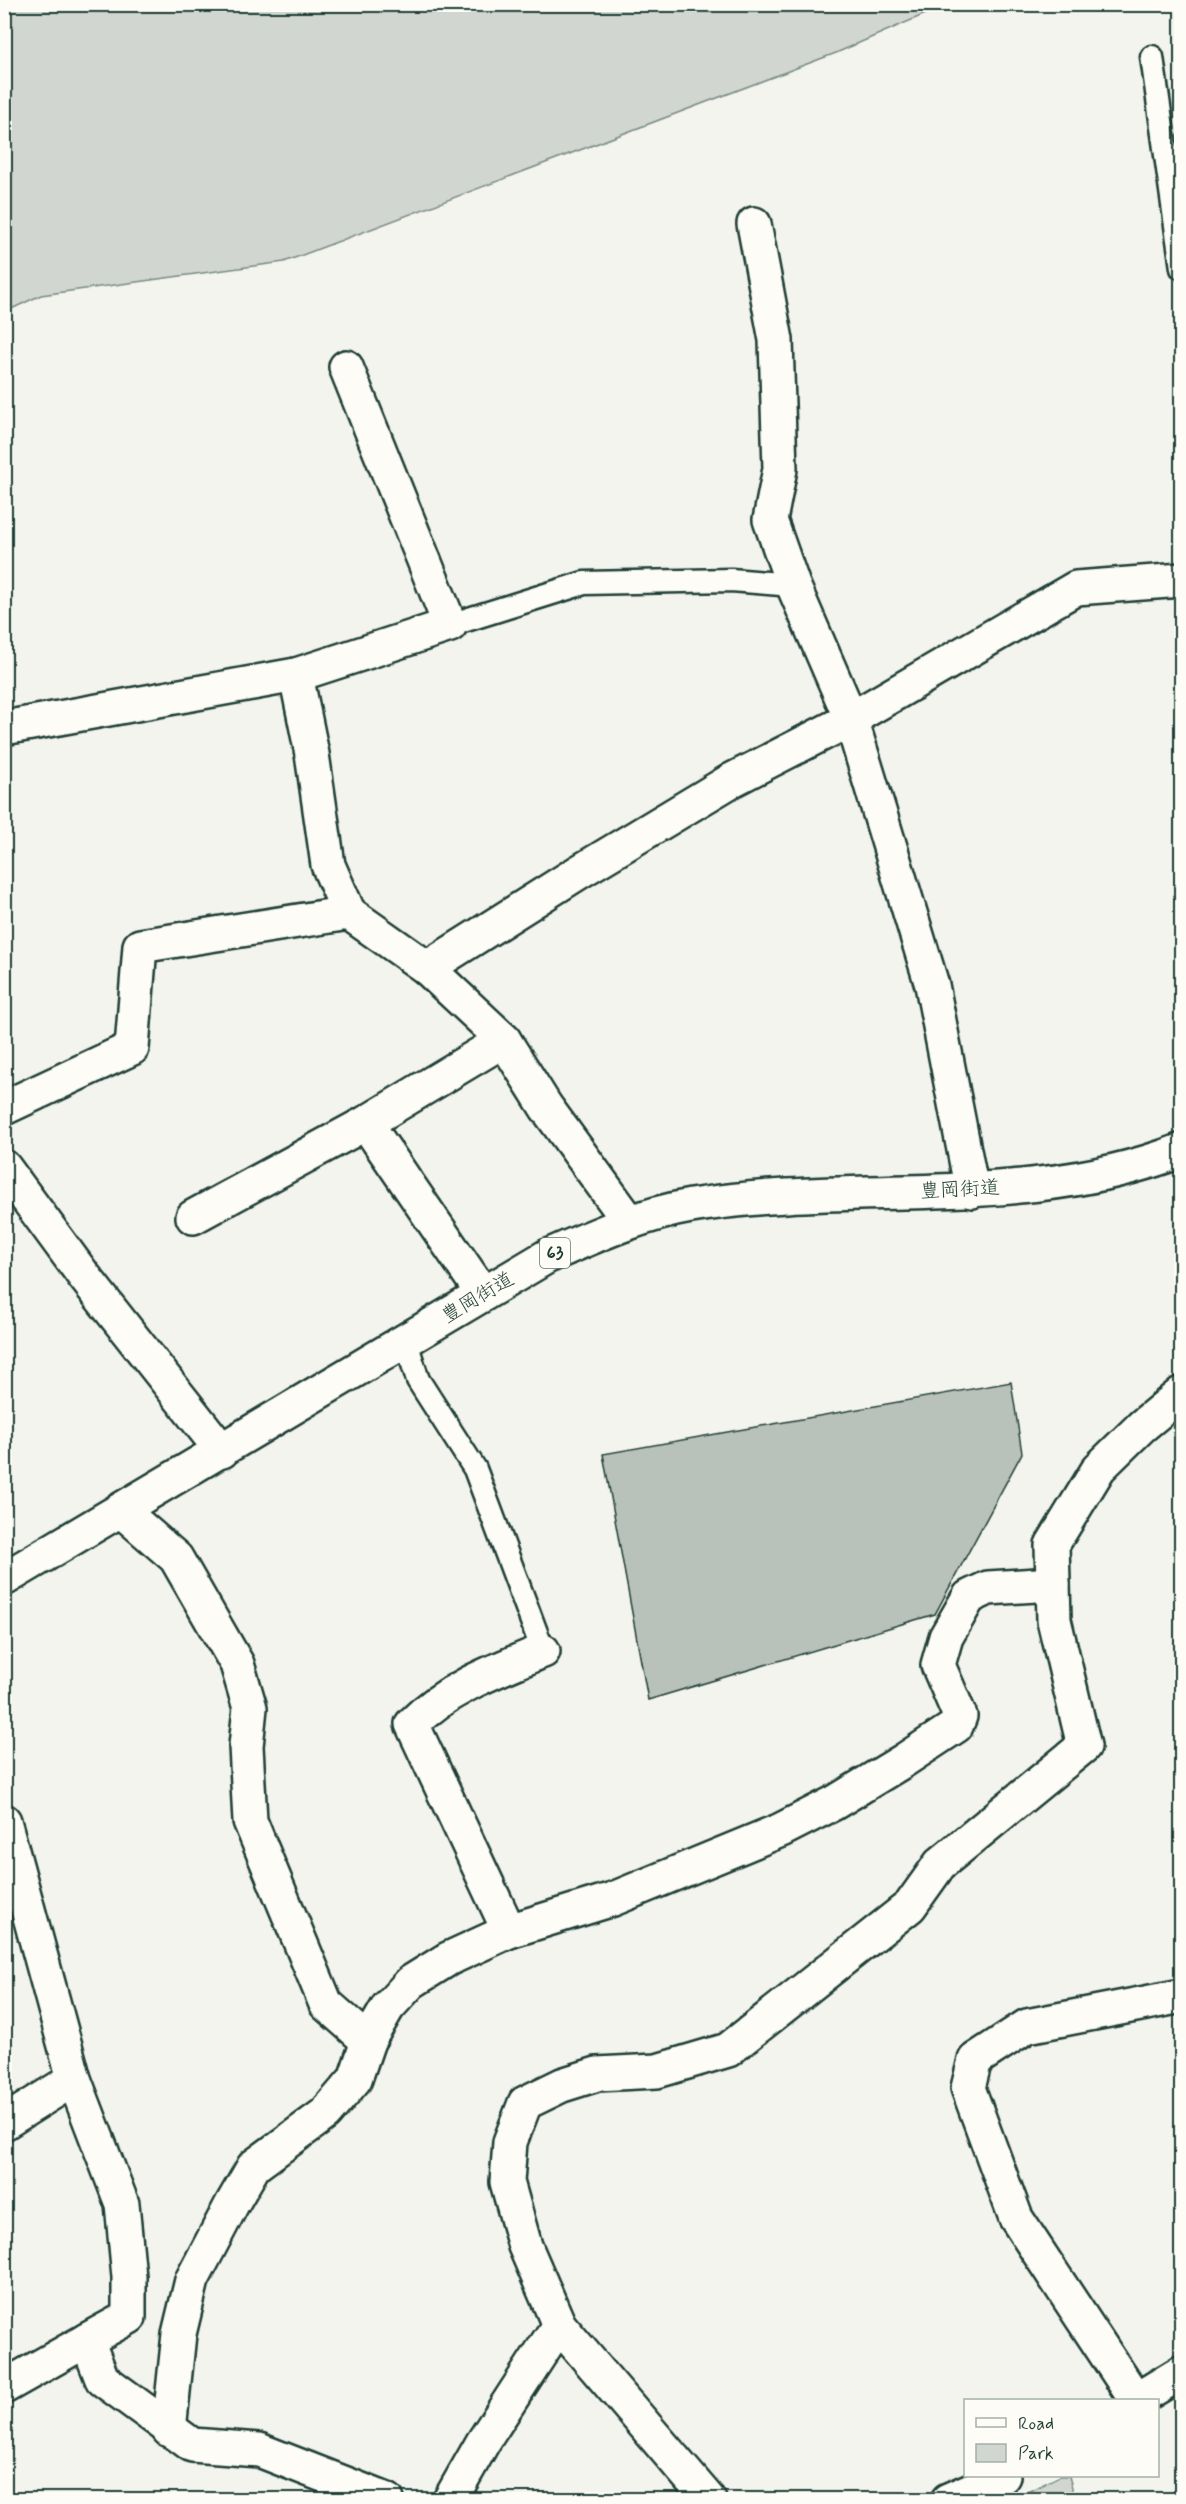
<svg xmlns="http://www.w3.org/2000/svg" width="1186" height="2504" viewBox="0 0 1186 2504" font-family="Mynerve,'Klee One',sans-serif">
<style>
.green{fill:#d1d6d1;stroke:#788a82;stroke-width:1.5}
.building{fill:#b9c1bb;stroke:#1f3d34;stroke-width:1.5}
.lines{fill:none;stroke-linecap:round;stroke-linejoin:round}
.service-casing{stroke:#1f3d34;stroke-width:27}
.minor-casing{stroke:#1f3d34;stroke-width:38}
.primary-casing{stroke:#1f3d34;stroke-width:38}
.service{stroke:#fdfcf7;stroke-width:22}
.minor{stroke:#fdfcf7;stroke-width:33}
.primary{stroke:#fdfcf7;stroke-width:33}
.labels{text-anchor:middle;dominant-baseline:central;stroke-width:5;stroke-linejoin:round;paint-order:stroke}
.shield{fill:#fdfcf7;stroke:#62766e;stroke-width:1.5}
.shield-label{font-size:18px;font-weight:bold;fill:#1f3d34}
.street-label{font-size:20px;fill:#1f3d34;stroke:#fdfcf7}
</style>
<rect width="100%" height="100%" fill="#f4f4ef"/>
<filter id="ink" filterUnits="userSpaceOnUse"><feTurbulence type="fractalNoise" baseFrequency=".0167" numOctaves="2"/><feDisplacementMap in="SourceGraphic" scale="12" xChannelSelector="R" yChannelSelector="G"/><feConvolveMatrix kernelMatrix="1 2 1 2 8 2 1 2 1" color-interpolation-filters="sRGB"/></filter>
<g filter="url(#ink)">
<g class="green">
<polygon points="4,5 5,4 946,5 836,53 284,262 41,295 5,312"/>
<polygon points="1060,2476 1069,2476 1075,2499 1013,2499"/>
</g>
<polygon class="building" points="1011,1382 1022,1453 935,1614 648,1700 603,1454"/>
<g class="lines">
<g class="service-casing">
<g id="service">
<polyline points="1152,57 1182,268"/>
<polyline points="450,625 584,583 731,580 793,585"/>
<polyline points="406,1342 418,1380 475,1469 543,1651"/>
</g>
</g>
<g class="minor-casing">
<g id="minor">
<polyline points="754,224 776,340 780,469 770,520 793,585 851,719 932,985 972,1191"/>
<polyline points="346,367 450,625 296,675 312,754 328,865 349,913"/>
<polyline points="4,728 296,675"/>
<polyline points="427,968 504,1040 546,1107 629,1221"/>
<polyline points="4,1108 132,1048 140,946 349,913 427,968 579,872 732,780 851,719 1076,588 1182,580"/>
<polyline points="4,1167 84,1276 222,1451"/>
<polyline points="193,1217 366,1123"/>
<polyline points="483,1294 366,1123 504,1040"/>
<polyline points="122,1511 176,1558 237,1664 250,1708 246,1746 250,1821 326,2004 368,2041"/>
<polyline points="4,1821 74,2079 122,2204 129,2277 129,2317 87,2340 102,2379 192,2445 259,2450 387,2500"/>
<path d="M509,1931L412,1724C447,1688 497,1670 543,1651"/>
<polyline points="4,2123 74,2079"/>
<polyline points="559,2325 709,2500"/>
<polyline points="4,2387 87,2340"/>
<polyline points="1136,2400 1016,2218 968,2088 975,2060 1027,2026 1182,1996"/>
<polyline points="1136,2400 1182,2372"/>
<polyline points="169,2430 179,2334 192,2280 232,2204 254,2166 325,2114 355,2079 368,2041 388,2007 411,1982 448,1959 509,1931 613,1899 781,1830 834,1803 903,1761 956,1726 960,1716 938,1665 946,1637 969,1597 988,1588 1053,1584"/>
<polyline points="450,2500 483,2442 559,2325 525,2246 507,2182 510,2142 525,2103 562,2085 597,2074 657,2071 728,2050 910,1906 940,1864 1084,1746 1054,1620 1052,1545 1099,1468 1142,1426 1182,1393"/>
<polyline points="948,2500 1003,2476"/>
</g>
</g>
<g class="primary-casing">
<path id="primary" d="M4,1579L546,1257C594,1236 639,1215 691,1206C854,1179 1024,1212 1182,1150"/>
</g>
<use href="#service" class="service"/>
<use href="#minor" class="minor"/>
<use href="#primary" class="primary"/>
</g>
</g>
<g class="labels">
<rect class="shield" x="540" y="1238" width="30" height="30" rx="4.5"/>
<g class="shield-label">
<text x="555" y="1253">63</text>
</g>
<g class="street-label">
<text transform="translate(960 1190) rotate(-3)">豊岡街道</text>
<text transform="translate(478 1298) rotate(-31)">豊岡街道</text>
</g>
</g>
<rect width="1186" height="2504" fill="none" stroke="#fdfcf7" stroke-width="24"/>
<rect x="12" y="12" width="1162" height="2480" fill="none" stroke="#1f3d34" stroke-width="2" filter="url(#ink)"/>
<rect x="964" y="2399" width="195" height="78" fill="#fdfcf7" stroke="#a4b0a9" stroke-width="1.5"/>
<rect x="976" y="2418" width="30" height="9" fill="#fdfcf7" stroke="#a4b0a9" stroke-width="1.5"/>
<text x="1018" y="2429" font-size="18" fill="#1f3d34">Road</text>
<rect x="976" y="2444" width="30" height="18" fill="#d1d6d1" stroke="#a4b0a9" stroke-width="1.5"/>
<text x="1018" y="2459" font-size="18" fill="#1f3d34">Park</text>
</svg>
